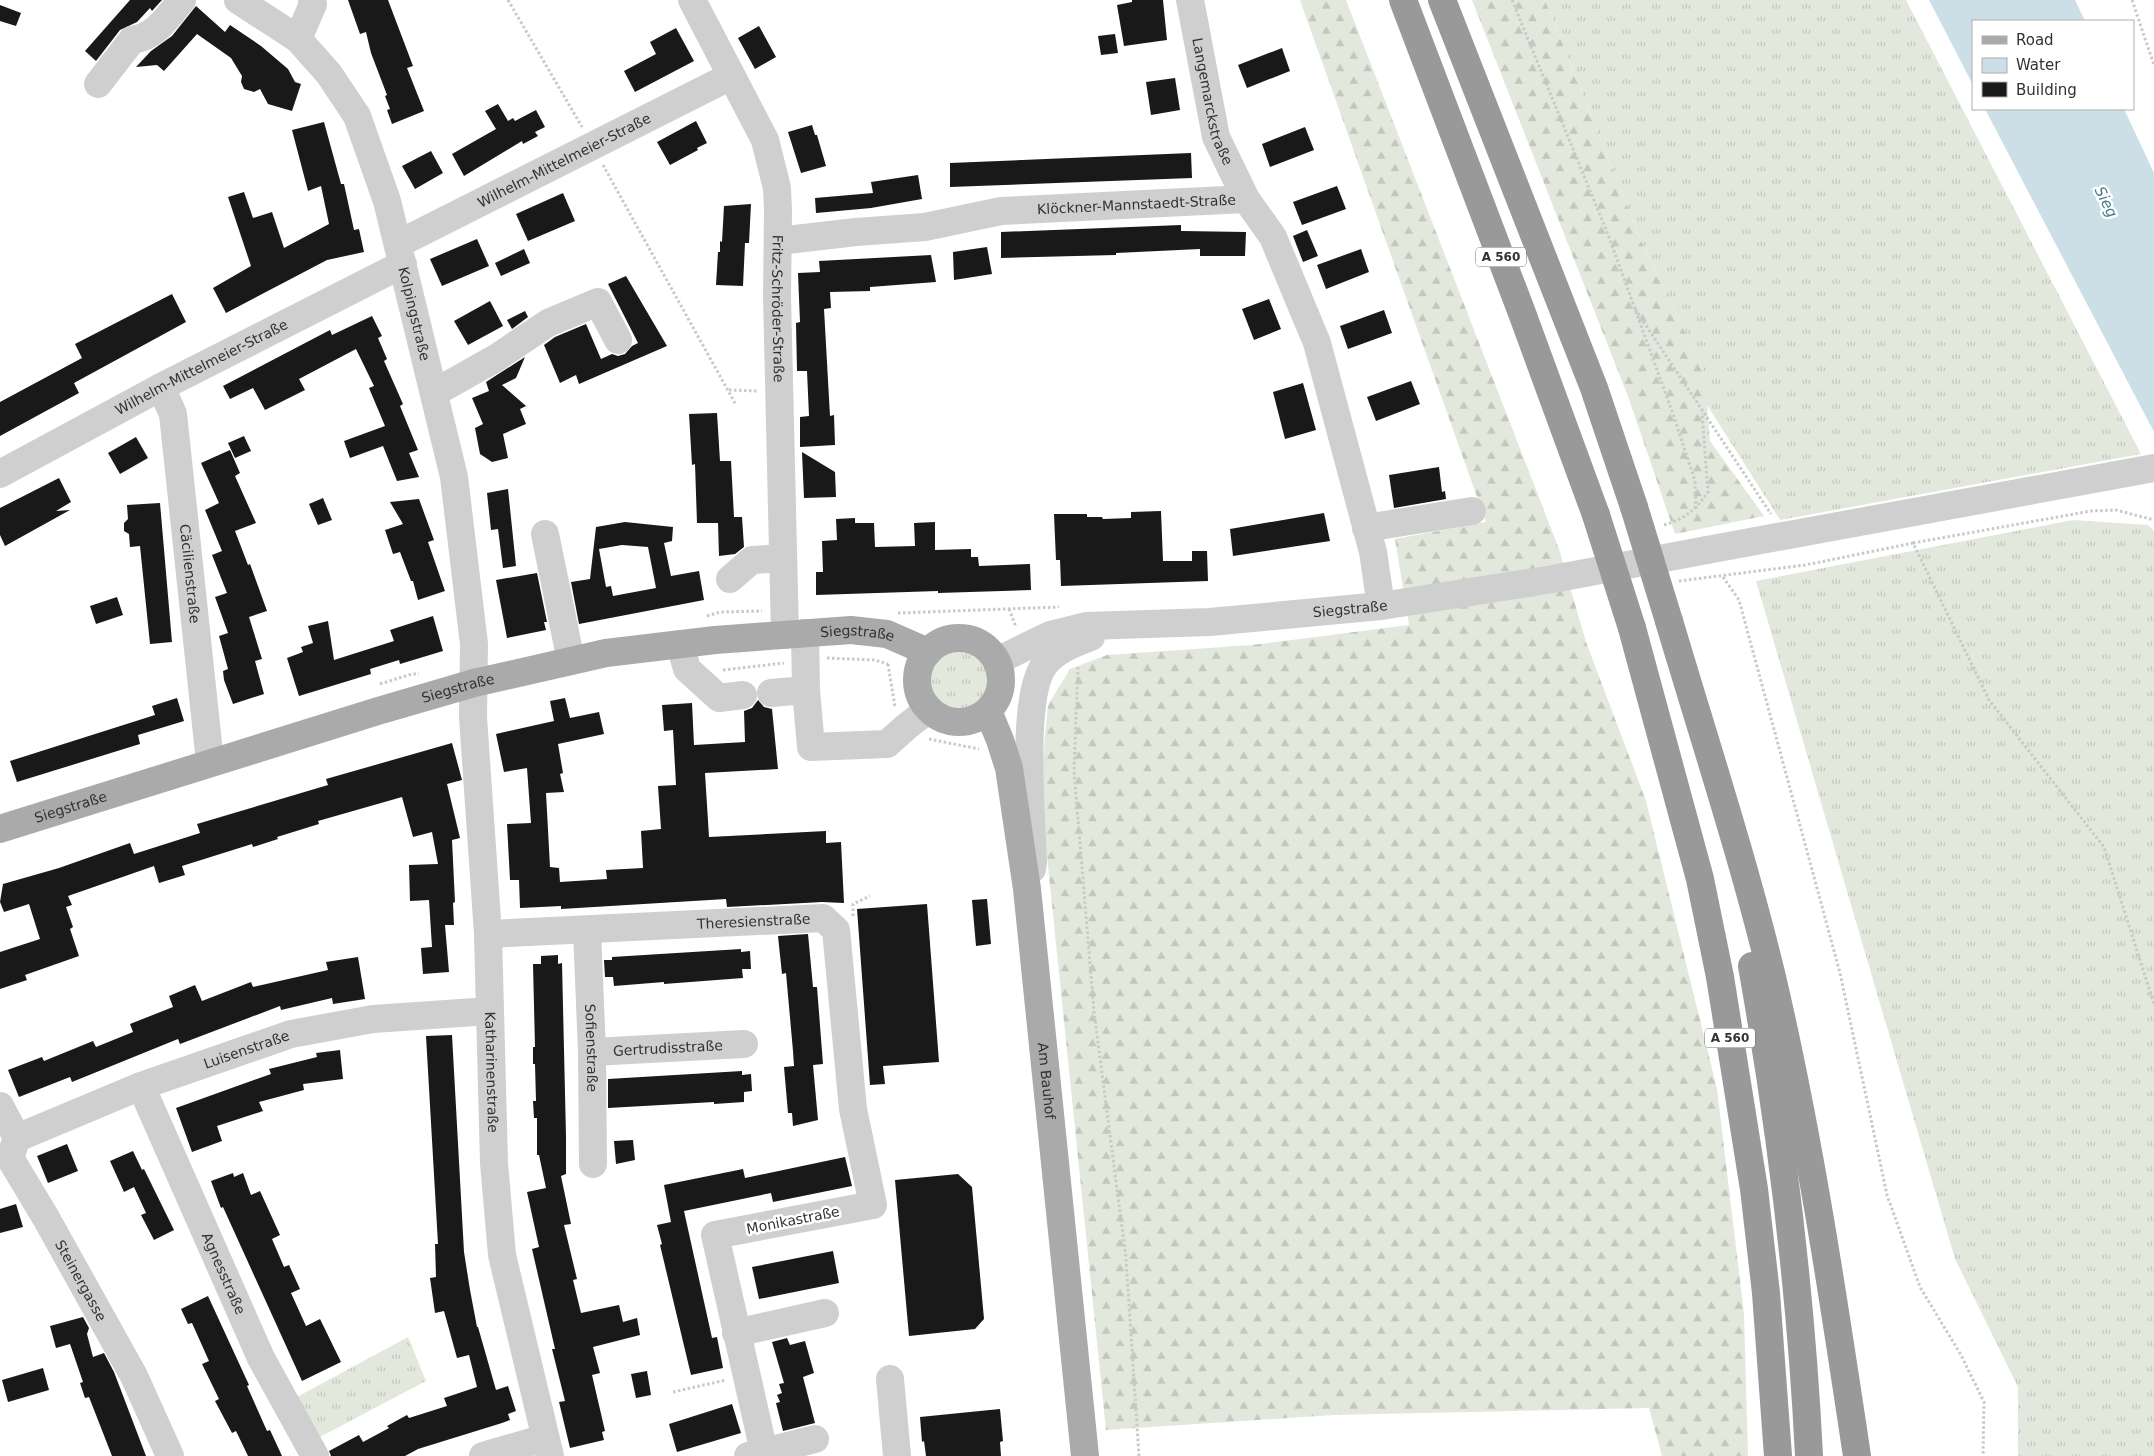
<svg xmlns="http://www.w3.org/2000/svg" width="2154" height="1456" viewBox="0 0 2154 1456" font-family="'DejaVu Sans',sans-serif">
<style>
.grass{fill:url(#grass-tufts)}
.forest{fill:url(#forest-firs)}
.water{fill:#ccdfe6}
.building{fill:#191919;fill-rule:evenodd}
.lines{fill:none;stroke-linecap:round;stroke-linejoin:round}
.path{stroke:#c9c9c9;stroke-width:3;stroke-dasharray:2.5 2.5;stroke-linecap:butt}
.minor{stroke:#cfcfcf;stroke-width:28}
.major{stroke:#aaa;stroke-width:28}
.highway{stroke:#999;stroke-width:28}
.minor-bridge{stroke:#cfcfcf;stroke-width:28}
.highway-bridge{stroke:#999;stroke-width:28}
.labels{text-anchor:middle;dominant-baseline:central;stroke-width:5;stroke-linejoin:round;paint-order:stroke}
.shield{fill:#fff;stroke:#707070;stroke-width:1}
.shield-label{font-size:12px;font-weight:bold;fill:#323232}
.street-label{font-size:14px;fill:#323232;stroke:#fff}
.water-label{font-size:15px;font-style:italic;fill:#48788c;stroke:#fff}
</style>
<defs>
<pattern id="grass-tufts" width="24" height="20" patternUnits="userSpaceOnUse" patternTransform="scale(1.25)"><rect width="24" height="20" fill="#e3e8dc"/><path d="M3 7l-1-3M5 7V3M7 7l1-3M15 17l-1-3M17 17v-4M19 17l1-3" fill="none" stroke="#c3c7bd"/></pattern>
<pattern id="forest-firs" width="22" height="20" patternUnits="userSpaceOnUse" patternTransform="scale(1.25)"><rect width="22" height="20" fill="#e3e8dc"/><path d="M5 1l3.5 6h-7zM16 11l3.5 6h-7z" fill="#c3c7bd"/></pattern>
</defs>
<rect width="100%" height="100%" fill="#fff"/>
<g class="grass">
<polygon points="1545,0 1906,0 2141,454 1780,520 1707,405 1707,378 1643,245"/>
<polygon points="2073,520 2148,525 2154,531 2154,1456 2018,1456 2018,1387 1955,1259 1756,581"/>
<circle cx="959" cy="681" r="30"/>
<polygon points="408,1337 426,1381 318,1438 295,1398"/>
</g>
<g class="forest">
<polygon points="1300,0 1346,0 1559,549 1586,642 1646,801 1717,1089 1744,1314 1748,1456 1662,1456 1649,1408 1333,1415 1106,1430 1040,788 1048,705 1070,669 1107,655 1252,645 1409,625 1395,539 1486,522"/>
<polygon points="1472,0 1545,0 1643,245 1707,378 1707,405 1710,441 1764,516 1675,534 1629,399"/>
</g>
<g class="water">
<polygon points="1929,0 2075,0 2085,21 1973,21 1973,85"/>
<polygon points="1985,109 2124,109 2154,173 2154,432"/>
</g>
<g class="building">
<polygon points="130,0 162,0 152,11 150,8 137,22 120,30 96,61 85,51"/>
<polygon points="348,0 388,0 413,66 407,68 424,111 392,124 387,110 390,109 385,96 387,95 371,53 366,32 360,34"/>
<polygon points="1132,0 1163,0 1167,40 1124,46 1117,5 1132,2"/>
<polygon points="0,5 21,13 16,26 0,21"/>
<polygon points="196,6 225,32 230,25 261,46 288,69 295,82 301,84 292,111 268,104 260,89 254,92 244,89 241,82 242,76 231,58 197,34 164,71 157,65 136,67 151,51 172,36"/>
<polygon points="759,26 776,57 755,69 738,38"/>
<polygon points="676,28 694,61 635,92 624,71 656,54 650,42"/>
<polygon points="1115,34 1118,53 1101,55 1098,36"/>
<polygon points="1282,48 1290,71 1247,88 1238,65"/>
<polygon points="1175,78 1180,110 1151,115 1146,82"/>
<polygon points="498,104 508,121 513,118 515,121 536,110 545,127 535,132 538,136 523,144 522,141 464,176 452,154 496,129 485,111"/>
<polygon points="696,121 707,143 697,148 698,150 670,165 657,142"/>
<polygon points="324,122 341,184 344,184 354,230 359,229 364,252 327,260 226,313 213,288 251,266 228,197 244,192 253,218 272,212 284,248 329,224 321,186 308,191 292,130"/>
<polygon points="812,125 815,135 817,135 826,166 801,173 788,132"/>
<polygon points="1305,127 1314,150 1270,167 1262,144"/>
<polygon points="431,151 443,173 415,189 402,166"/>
<polygon points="1191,153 1192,178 950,187 950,163"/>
<polygon points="918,175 922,199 871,208 816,213 815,198 873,193 871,182"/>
<polygon points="1337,186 1346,209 1302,225 1293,202"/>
<polygon points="563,193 575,221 528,241 516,214"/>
<polygon points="751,204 749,243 745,243 743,286 716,285 718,252 720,252 720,241 722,242 724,206"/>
<polygon points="1181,225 1181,231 1246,232 1245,256 1200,256 1200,249 1116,253 1116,255 1001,258 1001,232"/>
<polygon points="1307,230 1318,256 1303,262 1293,236"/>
<polygon points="477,239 489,266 442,286 430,259"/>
<polygon points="987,247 992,274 954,280 953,252"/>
<polygon points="524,249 530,263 501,276 495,263"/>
<polygon points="1361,249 1369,272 1326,289 1317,265"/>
<polygon points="931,255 936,282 870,287 870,291 830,292 831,308 824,309 830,416 834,415 835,445 800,447 800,417 809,416 807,371 797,371 796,323 800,322 798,273 820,272 819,261"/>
<polygon points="626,276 667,346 579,384 576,375 560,383 544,345 555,337 586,324 601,359 612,354 618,356 625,354 632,346 638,343 608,284"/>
<polygon points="172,294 186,322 74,383 79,393 0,436 0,402 82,358 75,344"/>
<polygon points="1269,299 1281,329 1254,340 1242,309"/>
<polygon points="490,301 503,326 468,345 454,321"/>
<polygon points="1384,310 1392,333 1348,349 1340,326"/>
<polygon points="525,311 528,317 512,329 507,320"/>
<polygon points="372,316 382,336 378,338 387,359 384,361 403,404 400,406 418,450 409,453 419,477 397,481 383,446 350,458 344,441 385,426 369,388 374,386 356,349 299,379 305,390 265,410 253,388 230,399 223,386 330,330 332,335"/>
<polygon points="525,357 516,378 502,385 526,406 520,409 526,424 503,434 508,458 492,462 480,454 475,428 483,424 472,398 489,391 486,382"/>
<polygon points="1411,381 1420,404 1376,421 1367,397"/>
<polygon points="1303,383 1316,430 1285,439 1273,392"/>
<polygon points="717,413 720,461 731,461 734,517 742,517 744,547 735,554 719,556 718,523 697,523 695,464 692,465 689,414"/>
<polygon points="244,436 251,451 235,458 228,443"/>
<polygon points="136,437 148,458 120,474 108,453"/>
<polygon points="230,450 240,473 235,476 256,523 235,531 248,565 250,564 267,611 249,617 262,659 255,661 264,694 233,704 224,680 223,671 228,669 219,636 228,633 215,597 227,593 212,555 222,551 205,510 219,503 201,463"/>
<polygon points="802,452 835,472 836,497 804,498"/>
<polygon points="1439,467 1442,492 1445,491 1446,499 1394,508 1389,475"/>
<polygon points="59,478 71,502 56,511 70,510 5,546 0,535 0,508"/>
<polygon points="508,489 516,566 503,568 498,529 491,530 487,493"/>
<polygon points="323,498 332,520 318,525 309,504"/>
<polygon points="419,499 434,540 428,542 445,591 418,600 413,581 411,581 400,552 393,554 385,530 403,524 390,502"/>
<polygon points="160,503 172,642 150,644 140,546 130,547 129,534 124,531 124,523 128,519 127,505"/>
<polygon points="1161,511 1163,561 1192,561 1192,551 1207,551 1208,581 1061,586 1060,560 1056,560 1054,514 1087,514 1087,517 1102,517 1103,519 1131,518 1131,512"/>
<polygon points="1324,513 1330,541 1233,556 1230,529"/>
<polygon points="855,518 855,523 874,523 875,547 915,546 914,523 935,522 935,550 971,549 971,557 978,557 979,566 1030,564 1031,590 938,593 938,591 816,595 816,572 823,572 822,541 837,540 836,519"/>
<path d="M625,522L673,527L672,541L664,543L671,576L699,571L704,600L579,624L571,582L590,579L596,527ZM622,545L648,547L656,588L613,596L611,586L606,587L599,549Z"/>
<polygon points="537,573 547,622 544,622 546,630 507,638 496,580"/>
<polygon points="117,597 123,615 96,624 90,606"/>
<polygon points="433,616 443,651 400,664 399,660 370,669 371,674 299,696 287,658 303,652 301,647 313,643 308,626 328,621 334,660 394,641 390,630"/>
<polygon points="177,698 184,721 138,735 140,744 17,782 10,761 155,715 152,706"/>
<polygon points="565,698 570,718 599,712 604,734 558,744 563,773 560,774 564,792 546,793 550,867 559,868 560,882 607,879 606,870 643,868 641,831 661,829 658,786 676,785 673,730 664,731 662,705 692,703 694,745 745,742 744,711 752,708 758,700 764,707 772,709 778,769 705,773 709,837 826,831 826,843 841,842 844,903 822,902 727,907 726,899 561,909 561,906 520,908 519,880 510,880 507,824 531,823 527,768 504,772 496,734 554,721 550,701"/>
<polygon points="452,743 462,780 447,784 460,838 452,840 455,902 453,903 454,925 445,925 449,972 423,974 421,948 432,947 429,900 410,901 409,865 438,864 432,832 413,837 402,797 318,821 319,824 277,837 278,839 253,847 252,844 182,866 185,875 159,883 154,866 68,896 72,905 66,907 73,927 70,929 79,956 25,975 27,980 0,989 0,952 40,939 29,904 4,912 0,902 3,884 59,868 130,843 134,854 200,833 197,824 328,785 326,779"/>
<polygon points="987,899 991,944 976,946 972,900"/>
<polygon points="927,904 939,1062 883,1066 885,1084 870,1085 857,909"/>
<polygon points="808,934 813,987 817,987 823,1064 813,1065 818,1120 793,1126 792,1113 788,1113 784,1067 794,1066 793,1051 786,973 782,974 778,936"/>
<polygon points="741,949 741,952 750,951 751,969 742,969 743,978 664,984 664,982 614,986 613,977 605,977 604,960 612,960 612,957"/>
<polygon points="558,955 558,964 562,963 566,1136 566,1174 561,1176 571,1224 564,1225 577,1279 573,1280 581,1313 619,1305 623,1322 637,1318 640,1335 593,1347 600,1373 592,1375 605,1431 602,1432 604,1440 570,1448 559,1402 565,1401 552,1349 555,1349 532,1249 539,1247 527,1192 546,1188 539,1155 537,1155 537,1118 534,1118 533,1101 536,1101 535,1064 533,1064 533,1047 535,1047 533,964 541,964 541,956"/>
<polygon points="358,957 365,999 333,1004 332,998 281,1010 280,1006 180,1044 178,1039 72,1082 70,1077 19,1097 8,1070 42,1057 44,1061 93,1041 96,1047 133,1032 130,1024 173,1007 169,996 195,985 202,1001 251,982 253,987 328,970 326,962"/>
<polygon points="452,1035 464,1252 470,1290 477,1327 478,1327 496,1390 508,1386 516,1411 508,1414 510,1420 502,1423 418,1449 405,1456 331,1456 329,1451 359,1435 363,1442 389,1428 387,1426 407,1415 409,1418 447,1406 444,1398 477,1387 469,1355 457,1358 444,1311 435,1313 430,1278 436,1277 435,1244 438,1244 426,1036"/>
<polygon points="340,1050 343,1079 303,1084 304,1090 259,1102 263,1111 217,1126 222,1141 192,1152 176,1108 271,1074 269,1069 317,1057 316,1053"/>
<polygon points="742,1071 742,1075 751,1074 752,1091 744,1092 744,1102 714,1104 714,1102 608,1108 608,1079"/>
<polygon points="633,1140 635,1160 616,1164 614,1141"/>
<polygon points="67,1144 78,1171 48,1183 37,1156"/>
<polygon points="133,1151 142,1170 144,1169 174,1230 154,1240 141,1215 146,1213 134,1187 124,1192 110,1161"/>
<polygon points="845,1157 852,1186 773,1202 771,1193 684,1211 712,1338 717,1337 723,1368 691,1375 660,1245 662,1244 657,1225 671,1222 664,1185 743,1169 745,1178"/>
<polygon points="233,1173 234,1177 243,1173 251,1195 260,1191 280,1235 272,1239 284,1267 289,1265 300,1289 291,1293 306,1326 320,1319 341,1362 302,1381 223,1207 221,1208 211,1181"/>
<polygon points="958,1174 972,1187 984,1319 975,1329 909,1336 895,1180"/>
<polygon points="16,1204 23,1227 0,1233 0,1209"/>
<polygon points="833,1251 839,1283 759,1299 752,1267"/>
<polygon points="208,1296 249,1385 247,1386 267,1431 270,1430 282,1456 248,1456 236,1431 232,1433 215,1401 219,1399 202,1364 209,1361 192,1323 188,1324 181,1309"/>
<polygon points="83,1317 89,1328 87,1334 93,1357 104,1353 114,1372 146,1456 112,1456 89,1397 85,1398 80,1383 83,1382 70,1344 56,1348 50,1326"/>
<polygon points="787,1338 790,1345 805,1341 814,1373 803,1377 815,1423 783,1431 776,1403 780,1402 777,1395 782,1393 779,1384 784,1383 772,1342"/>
<polygon points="43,1368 49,1390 8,1402 2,1380"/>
<polygon points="647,1371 651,1395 636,1398 631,1374"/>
<polygon points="732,1404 741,1433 677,1452 669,1424"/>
<polygon points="1000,1409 1003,1441 1000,1442 1001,1456 926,1456 924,1441 922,1442 920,1417"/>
</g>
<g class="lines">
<g class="path">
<polyline points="508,0 582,127"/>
<polyline points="1512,0 1609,237 1673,414 1695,481 1696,509"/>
<polyline points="2132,0 2154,65"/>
<polyline points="603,165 736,405"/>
<polyline points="1635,309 1771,514"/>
<polyline points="729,390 757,391"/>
<path d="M1664,525C1686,518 1694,511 1708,492L1702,413"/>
<polyline points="1913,543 2091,511 2116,510 2154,520"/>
<polyline points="1723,577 1739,600 1840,973 1887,1195 1920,1287 1961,1355 1984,1402 1983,1456"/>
<polyline points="1679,581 1805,565 1913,543 1989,700 2104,847 2154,1004"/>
<polyline points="1009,609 1016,627"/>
<polyline points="898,613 1059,607"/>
<polyline points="707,616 720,612 762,611"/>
<polyline points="827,658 875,660 888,664"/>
<polyline points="888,664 895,707"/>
<polyline points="1078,667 1074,771 1094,1012 1126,1258 1139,1456"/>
<polyline points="723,670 784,663"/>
<polyline points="380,684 412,674 419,674"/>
<polyline points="929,739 979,749"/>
<polyline points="853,916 853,904 870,896"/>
<polyline points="673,1392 726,1380"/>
</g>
<g class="minor">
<path id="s1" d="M238,0L298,39L329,74L357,116L387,201L454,477L474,644L473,717L488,934L494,1163L502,1255L550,1456"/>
<path id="s2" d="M692,0L765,140L777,188L778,211L777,297L785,635"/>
<path id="s3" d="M1190,0L1216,137L1246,199L1273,237L1317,343L1373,552L1381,606"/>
<polyline points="298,39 313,4 312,0"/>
<path d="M98,84L132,40C156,37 167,17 182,0"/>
<path id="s4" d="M778,241L856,232L925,227L1001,211L1246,199"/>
<path id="s5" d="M398,244L731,76"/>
<path id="s6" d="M161,387L173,414L210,762"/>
<polyline points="434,393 496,358 548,323 598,302 618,340"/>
<path id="s7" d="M0,474L161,387L403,264"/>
<polyline points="1366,528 1472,511"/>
<polyline points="545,534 571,661"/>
<polyline points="730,579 752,560 783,558"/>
<polyline points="805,633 806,690 811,747 887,744 906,727 929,709"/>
<polyline points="680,644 687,669 719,698 743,695"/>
<path id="s8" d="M997,661L1050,635L1086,626L1210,622L1381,606L1553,579L1707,550"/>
<polyline points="771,693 806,690"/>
<path d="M1032,869L1033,862C1032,819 1020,696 1045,664C1056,650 1075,643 1091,637"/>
<path id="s9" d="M587,930L592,1052L593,1164"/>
<path id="s10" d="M488,934L823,918L836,930L853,1109L873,1205L715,1235L764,1452L748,1456"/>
<path id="s11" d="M592,1052L744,1044"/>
<path id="s12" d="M141,1086L261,1358L315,1456"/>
<path id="s13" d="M0,1106L17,1138L10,1158L46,1218L134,1376L170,1456"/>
<path id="s14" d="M17,1138L141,1086L291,1034L373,1019L490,1011"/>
<polyline points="736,1333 825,1313"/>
<polyline points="890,1379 897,1456"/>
<polyline points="764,1452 815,1439"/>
<polyline points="483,1456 545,1438"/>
</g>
<g class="major">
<circle cx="959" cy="680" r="42"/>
<path id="s15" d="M988,711L1000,740L1009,768L1027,889L1085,1456"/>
<path id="s16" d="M0,829L378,711L474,683L606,653L715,640L851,630L887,634L928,652"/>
</g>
<g class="highway">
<polyline points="1403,0 1522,313 1596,515"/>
<polyline points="1442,0 1594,388 1634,507"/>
<path d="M1669,621C1704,739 1743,857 1772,977C1809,1135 1833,1296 1857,1456"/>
<polyline points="1632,628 1700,879 1720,977 1754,1189 1766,1293 1778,1456"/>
<path d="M1752,966C1781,1129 1801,1291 1809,1456"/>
</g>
<polyline class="minor-bridge" points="1707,550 2154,468"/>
<g class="highway-bridge">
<polyline points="1634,507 1669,621"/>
<polyline points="1596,515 1632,628"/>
</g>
</g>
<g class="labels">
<g class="shield">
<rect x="1476" y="247.5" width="50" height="19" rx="4"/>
<rect x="1705" y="1028.5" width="50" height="19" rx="4"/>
</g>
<g class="shield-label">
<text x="1501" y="257">A 560</text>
<text x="1730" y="1038">A 560</text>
</g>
<g class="street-label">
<text stroke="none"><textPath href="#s3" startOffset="104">Langemarckstraße</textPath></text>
<text stroke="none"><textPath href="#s5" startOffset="186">Wilhelm-Mittelmeier-Straße</textPath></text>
<text stroke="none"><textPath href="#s4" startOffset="361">Klöckner-Mannstaedt-Straße</textPath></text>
<text stroke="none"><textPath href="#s2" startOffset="328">Fritz-Schröder-Straße</textPath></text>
<text stroke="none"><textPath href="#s1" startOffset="375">Kolpingstraße</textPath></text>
<text stroke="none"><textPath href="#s7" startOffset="228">Wilhelm-Mittelmeier-Straße</textPath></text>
<text stroke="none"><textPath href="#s6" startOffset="190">Cäcilienstraße</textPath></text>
<text stroke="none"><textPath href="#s8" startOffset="361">Siegstraße</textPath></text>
<text stroke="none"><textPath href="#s16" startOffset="884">Siegstraße</textPath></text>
<text stroke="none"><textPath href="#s16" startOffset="479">Siegstraße</textPath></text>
<text stroke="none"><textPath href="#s16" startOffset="74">Siegstraße</textPath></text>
<text stroke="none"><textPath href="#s10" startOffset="266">Theresienstraße</textPath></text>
<text stroke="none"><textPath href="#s9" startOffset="118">Sofienstraße</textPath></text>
<text stroke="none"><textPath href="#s11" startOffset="76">Gertrudisstraße</textPath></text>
<text stroke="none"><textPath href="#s14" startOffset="246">Luisenstraße</textPath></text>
<text stroke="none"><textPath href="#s1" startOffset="1140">Katharinenstraße</textPath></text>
<text stroke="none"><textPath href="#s15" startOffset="376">Am Bauhof</textPath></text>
<text transform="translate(793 1220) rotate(-11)">Monikastraße</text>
<text stroke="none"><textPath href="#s12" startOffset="205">Agnesstraße</textPath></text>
<text stroke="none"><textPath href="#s13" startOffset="199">Steinergasse</textPath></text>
</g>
<g class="water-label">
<text transform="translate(2106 202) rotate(63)">Sieg</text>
</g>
</g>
<rect x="1972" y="20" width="162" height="90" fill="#ffffff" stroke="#adadad"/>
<rect x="1982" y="36" width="25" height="8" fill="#aaaaaa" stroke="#adadad"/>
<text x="2016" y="45" font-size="15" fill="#323232">Road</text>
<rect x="1982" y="58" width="25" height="15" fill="#ccdfe6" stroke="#adadad"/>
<text x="2016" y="70" font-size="15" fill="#323232">Water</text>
<rect x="1982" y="82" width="25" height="15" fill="#191919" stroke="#adadad"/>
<text x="2016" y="95" font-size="15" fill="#323232">Building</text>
</svg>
